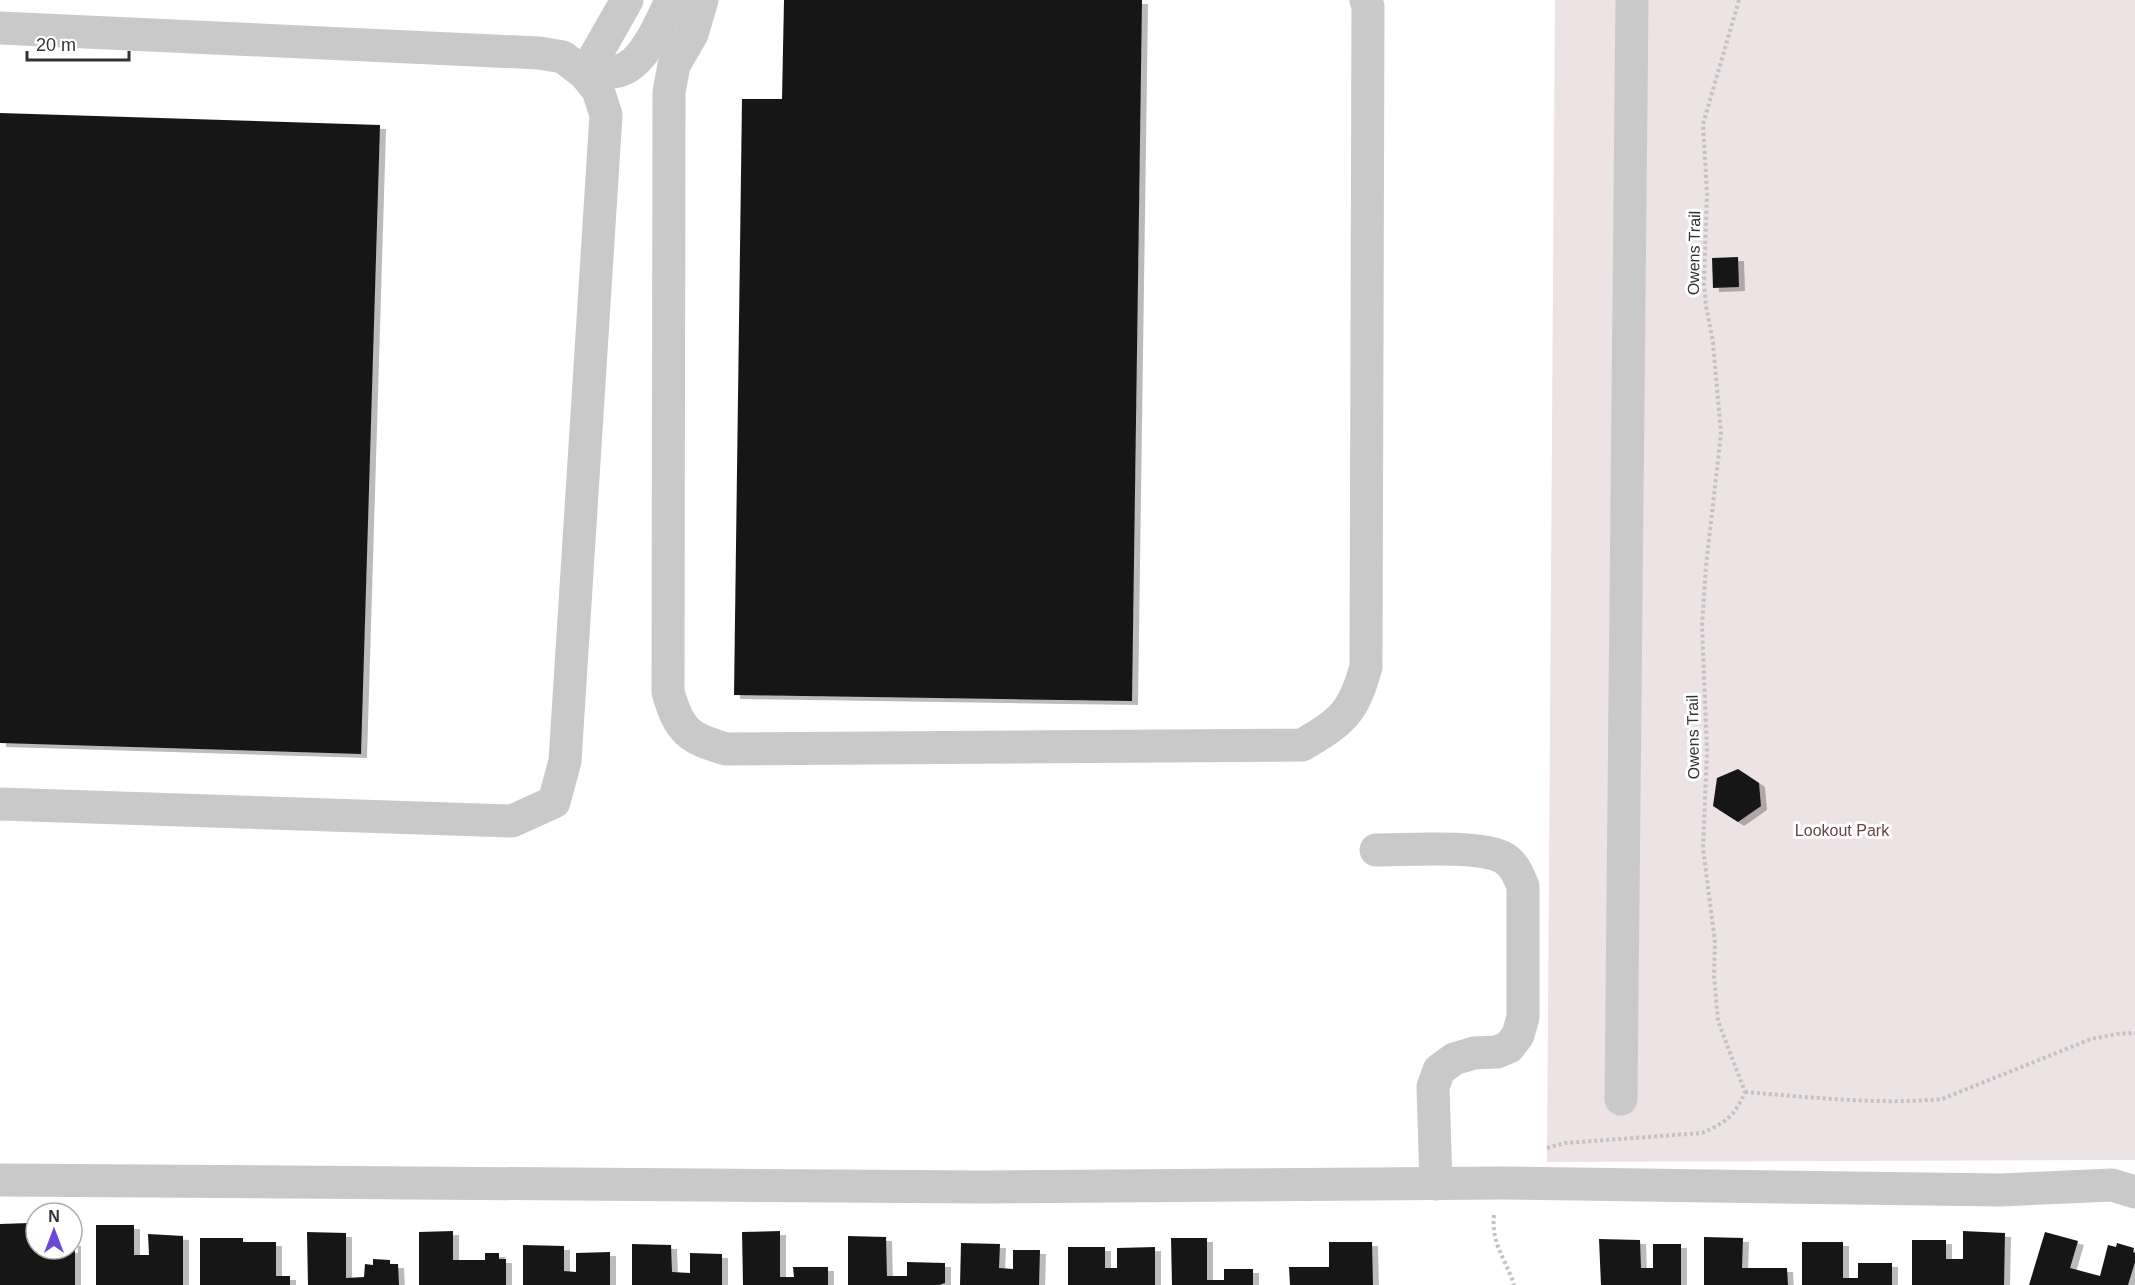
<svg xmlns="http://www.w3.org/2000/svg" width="2135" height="1285" viewBox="0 0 2135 1285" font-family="Helvetica,sans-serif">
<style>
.green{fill:#ede2e4}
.building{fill:#191919;filter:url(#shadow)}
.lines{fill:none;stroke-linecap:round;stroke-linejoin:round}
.path{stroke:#c2c2c2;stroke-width:4;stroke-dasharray:3 3;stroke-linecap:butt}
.minor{stroke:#c9c9c9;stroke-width:33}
.labels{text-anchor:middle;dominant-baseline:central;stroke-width:6;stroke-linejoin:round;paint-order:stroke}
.street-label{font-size:16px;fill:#323232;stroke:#fff}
.park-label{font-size:16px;fill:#694349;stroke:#fff}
</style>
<defs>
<filter id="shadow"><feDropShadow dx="6" dy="4" stdDeviation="0" flood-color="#0004"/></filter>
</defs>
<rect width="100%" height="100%" fill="#fff"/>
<polygon class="green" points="1555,0 2135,0 2135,1160 1547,1162"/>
<g class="building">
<polygon points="784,0 1142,0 1132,701 734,695 742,99 782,99"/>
<polygon points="0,113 380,125 361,754 0,743"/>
<polygon points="1738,257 1739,287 1713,288 1712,258"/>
<polygon points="1738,769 1759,783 1761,806 1738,822 1713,806 1717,778"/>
<polygon points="29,1223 29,1243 36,1243 36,1249 72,1249 72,1242 75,1242 75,1285 0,1285 0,1224"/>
<polygon points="96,1225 134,1225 134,1255 149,1255 148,1234 183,1236 183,1285 96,1285"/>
<polygon points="453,1231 453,1260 485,1260 485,1253 499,1253 499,1259 506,1259 506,1285 419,1285 419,1232"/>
<polygon points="780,1231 780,1277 794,1277 793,1267 828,1267 828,1285 743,1285 742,1232"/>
<polygon points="1963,1231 2005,1233 2004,1285 1912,1285 1912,1240 1946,1240 1946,1259 1963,1259"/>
<polygon points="307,1232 346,1233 346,1278 364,1277 365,1264 373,1265 373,1259 390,1260 390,1264 398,1264 399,1285 308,1285"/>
<polygon points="2045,1232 2078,1241 2070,1268 2100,1276 2108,1245 2116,1247 2117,1243 2134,1248 2133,1252 2135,1253 2135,1262 2128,1285 2029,1285"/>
<polygon points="848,1236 886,1237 887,1276 907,1276 907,1262 945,1263 945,1283 939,1285 848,1285"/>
<polygon points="1704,1237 1743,1238 1742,1268 1787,1268 1788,1285 1704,1285"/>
<polygon points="200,1238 243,1238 243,1242 276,1242 276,1276 290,1276 290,1285 200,1285"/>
<polygon points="1171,1238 1207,1238 1207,1280 1224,1280 1224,1269 1253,1269 1253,1285 1172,1285"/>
<polygon points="1599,1239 1640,1240 1641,1268 1653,1268 1653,1244 1681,1244 1681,1285 1601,1285"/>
<polygon points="1329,1242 1372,1242 1373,1285 1290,1285 1289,1267 1329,1267"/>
<polygon points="1802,1242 1843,1242 1843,1278 1858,1278 1858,1263 1892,1263 1892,1285 1802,1285"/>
<polygon points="961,1243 1000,1244 999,1268 1013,1269 1013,1250 1040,1250 1039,1285 960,1285"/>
<polygon points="632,1244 671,1245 672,1272 690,1273 690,1253 722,1254 722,1285 632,1285"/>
<polygon points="523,1245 564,1246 564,1271 576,1272 576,1253 610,1252 610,1285 523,1285"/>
<polygon points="1068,1247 1105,1247 1105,1268 1117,1268 1117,1248 1155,1247 1155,1285 1068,1285"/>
</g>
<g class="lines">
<g class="path">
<path d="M1745,1092C1810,1097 1876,1105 1942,1099L2091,1039L2117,1034L2135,1033"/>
<path d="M1547,1148L1565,1143L1702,1133C1725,1123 1735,1116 1745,1092L1718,1021L1714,976L1715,942L1703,848L1707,752L1702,626L1706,566L1721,434L1713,342L1706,306L1704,283L1707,193L1703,124L1739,0"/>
<path d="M1494,1215C1491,1245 1506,1259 1514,1285"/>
</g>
<g class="minor">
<path d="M702,0L692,34L674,65L669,92L668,692C679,731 688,738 726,749L1302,745C1343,721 1353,713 1366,667L1368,7L1366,0"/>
<polyline points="0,28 539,53 563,57 585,74 598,90 606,115 565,761 554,802 512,821 0,804"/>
<path d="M585,74C596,73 608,73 618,71C643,66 662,21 671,0"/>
<polyline points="585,74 627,0"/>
<path d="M1376,850C1405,850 1477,845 1502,857C1514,863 1518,875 1523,886V1017L1518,1035L1509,1047L1497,1052L1474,1053L1454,1059L1439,1070L1433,1087L1436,1184"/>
<polyline points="1621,1099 1632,0"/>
<polyline points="0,1180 983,1187 1502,1183 2000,1190 2112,1185 2135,1192"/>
</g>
</g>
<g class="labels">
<g class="street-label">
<text transform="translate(1694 253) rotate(-89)">Owens Trail</text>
<text transform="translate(1693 737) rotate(-91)">Owens Trail</text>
</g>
<g class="park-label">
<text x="1842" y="830">Lookout Park</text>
</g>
</g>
<g transform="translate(54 1231)"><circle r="28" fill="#ffffff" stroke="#adadad" stroke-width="1.5"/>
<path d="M0-4.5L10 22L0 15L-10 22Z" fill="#6a49d4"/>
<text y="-9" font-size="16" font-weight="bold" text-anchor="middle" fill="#323232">N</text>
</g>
<path d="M27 51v9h102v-9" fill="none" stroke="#323232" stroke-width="3"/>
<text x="36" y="51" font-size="18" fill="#323232" stroke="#ffffff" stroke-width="4.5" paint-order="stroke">20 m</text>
</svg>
